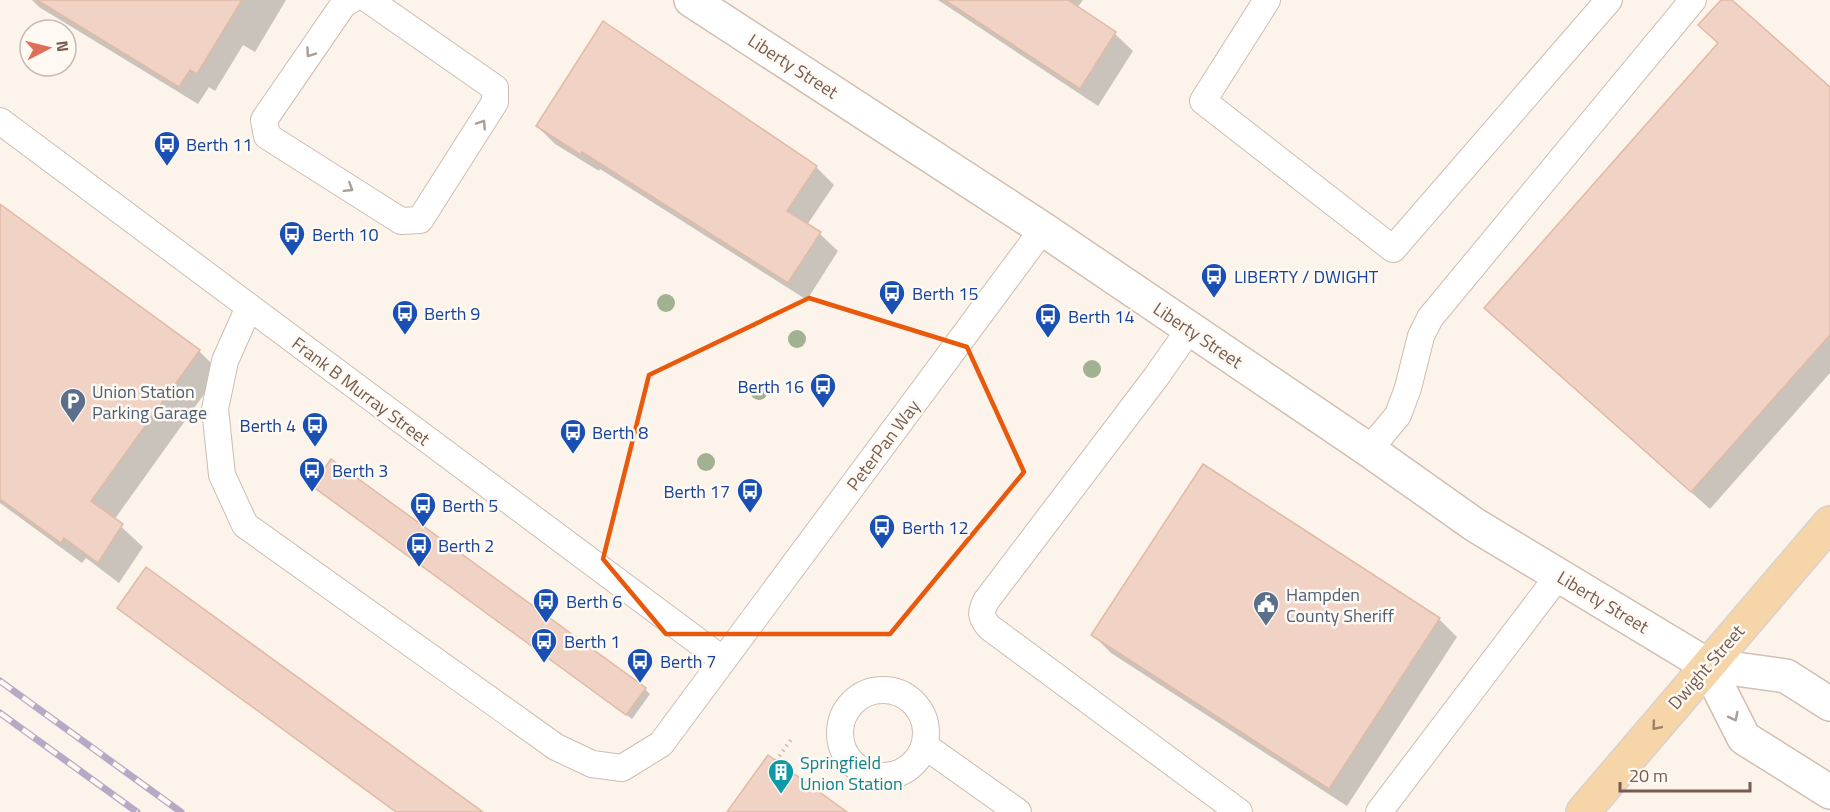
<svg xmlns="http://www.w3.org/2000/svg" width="1830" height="812" viewBox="0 0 1830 812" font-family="'Titillium Web',sans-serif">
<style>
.shadow{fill:#0003}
.building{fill:#f0d3c4;stroke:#e1b9a5;stroke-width:1.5}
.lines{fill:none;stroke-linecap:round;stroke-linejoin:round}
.lane-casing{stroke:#cebcb1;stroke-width:28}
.secondary-casing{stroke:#d3beb1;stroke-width:36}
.primary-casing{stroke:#d9d1ce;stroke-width:36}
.path{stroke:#d5b6a7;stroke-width:4;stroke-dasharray:1.5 4.5;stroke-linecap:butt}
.lane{stroke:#fff;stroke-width:26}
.secondary{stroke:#fff;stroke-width:33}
.primary{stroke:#f6d5a8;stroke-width:33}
.rail-casing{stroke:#b7a9c6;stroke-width:7}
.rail{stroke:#fef9f2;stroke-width:4.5;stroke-dasharray:14;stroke-linecap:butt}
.tree{fill:#a2b191}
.oneway{stroke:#ad9d95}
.oneway2{stroke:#9c806a}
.marked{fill:none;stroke:#e8590c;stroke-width:4.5;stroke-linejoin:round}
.labels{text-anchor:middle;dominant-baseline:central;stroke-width:5;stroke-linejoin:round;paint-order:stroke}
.street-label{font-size:18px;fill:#765b4f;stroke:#fef9f2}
.transit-label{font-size:18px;fill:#164399;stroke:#fef9f2;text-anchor:start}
.service-label{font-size:18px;fill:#4e5e75;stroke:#fef9f2;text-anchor:start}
.culture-label{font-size:18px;fill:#0d838f;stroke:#fef9f2;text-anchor:start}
</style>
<rect width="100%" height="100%" fill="#fcf4eb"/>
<g class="shadow">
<polygon points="32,0 286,0 255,52 243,45 215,91 209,87 198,104 39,7"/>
<polygon points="938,0 1083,0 1077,8 1115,34 1133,51 1098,106"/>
<polygon points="1723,0 1730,0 1830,89 1830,373 1710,509 1503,325 1486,308 1719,44"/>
<polygon points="537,126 816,167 834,185 807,225 820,234 838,251 807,300 600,169 599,171 555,144"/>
<polygon points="0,206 199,351 220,372 114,520 143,547 119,583 86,558 82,563 0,503"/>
<polygon points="319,491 645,689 650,694 632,719"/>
<polygon points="1439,619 1457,637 1347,806 1111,653 1093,635"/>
</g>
<g class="building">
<polygon points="37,0 242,0 197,74 190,70 179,87"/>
<polygon points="945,0 1068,0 1116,32 1080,89"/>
<polygon points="1721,0 1732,0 1830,87 1830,335 1691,492 1484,308 1718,43 1698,25"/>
<polygon points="603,21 817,166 787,211 821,232 788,283 582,152 581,155 536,126"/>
<polygon points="0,204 200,350 91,501 123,524 98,563 64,538 61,543 0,499"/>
<polygon points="331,459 646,688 626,715 312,486"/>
<polygon points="1203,464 1440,618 1329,789 1091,635"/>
<polygon points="146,567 483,812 396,812 117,608"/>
<polygon points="768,755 847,812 727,812"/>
</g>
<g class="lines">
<g class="lane-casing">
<g id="lane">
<polyline points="351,0 343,5 264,120 267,136 401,221 420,220 495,102 495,88 369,0"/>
<polyline points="1267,0 1203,101 1393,249 1609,0"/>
<polyline points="0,121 723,660"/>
<polyline points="249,307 225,361 215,409 222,475 245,525 556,747 592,764 622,768 661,744 1043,229"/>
<path d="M1189,330L1156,377L986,601C980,613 981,617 989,627L1239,812"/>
<polyline points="1369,450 1398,415 1408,388 1421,336 1430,318 1693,0"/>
<circle cx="883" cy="733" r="43"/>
<polyline points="925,746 1018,812"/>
<polyline points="1379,812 1559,575"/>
</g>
</g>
<g class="secondary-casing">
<g id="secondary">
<polyline points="691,0 1043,229 1369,450 1475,525 1707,665 1786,676 1830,704"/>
<polyline points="1707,665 1744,738 1830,792"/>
</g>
</g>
<g class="primary-casing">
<polyline id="primary" points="1583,812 1830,523"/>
</g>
<polyline class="path" points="776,761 792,738"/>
<use href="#lane" class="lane"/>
<use href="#secondary" class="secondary"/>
<use href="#primary" class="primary"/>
<g class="rail-casing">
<g id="rail">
<polyline points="0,681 181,812"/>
<polyline points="0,713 137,812"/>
</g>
</g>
<use href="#rail" class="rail"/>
</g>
<g class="tree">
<circle cx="666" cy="303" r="9"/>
<circle cx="797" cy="339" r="9"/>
<circle cx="1092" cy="369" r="9"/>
<circle cx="759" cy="391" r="9"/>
<circle cx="706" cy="462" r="9"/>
</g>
<defs><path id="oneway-chevron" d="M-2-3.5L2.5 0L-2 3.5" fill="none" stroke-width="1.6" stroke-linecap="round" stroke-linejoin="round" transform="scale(1.5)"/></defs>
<g class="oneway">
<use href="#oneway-chevron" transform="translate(310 53) rotate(125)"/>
<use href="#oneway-chevron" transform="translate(482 124) rotate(-57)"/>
<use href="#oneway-chevron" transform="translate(349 188) rotate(32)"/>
<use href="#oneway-chevron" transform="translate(1734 717) rotate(63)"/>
</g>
<use class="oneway2" href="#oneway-chevron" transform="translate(1656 726) rotate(130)"/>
<path class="marked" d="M809,298L967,347L1024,472L890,634H666L603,559L649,375Z"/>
<defs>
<g id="bus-pin" transform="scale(1.35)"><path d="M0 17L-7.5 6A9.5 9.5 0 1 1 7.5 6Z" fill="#1a4fb4" stroke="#fef9f2"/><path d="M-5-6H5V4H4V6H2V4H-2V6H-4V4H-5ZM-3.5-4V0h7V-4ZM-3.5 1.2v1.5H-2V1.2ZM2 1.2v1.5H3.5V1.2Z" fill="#fff"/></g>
<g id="parking-pin" transform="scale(1.35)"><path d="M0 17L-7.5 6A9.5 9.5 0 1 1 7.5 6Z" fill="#5c6f8a" stroke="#fef9f2"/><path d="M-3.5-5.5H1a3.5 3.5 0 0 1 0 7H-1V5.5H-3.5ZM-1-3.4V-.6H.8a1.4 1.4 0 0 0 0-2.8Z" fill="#fff"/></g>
<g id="civic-pin" transform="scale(1.35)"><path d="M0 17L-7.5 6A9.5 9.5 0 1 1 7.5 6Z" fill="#5c6f8a" stroke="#fef9f2"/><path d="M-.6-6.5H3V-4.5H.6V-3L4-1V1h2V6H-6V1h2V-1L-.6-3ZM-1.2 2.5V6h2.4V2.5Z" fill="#fff"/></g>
<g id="building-pin" transform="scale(1.35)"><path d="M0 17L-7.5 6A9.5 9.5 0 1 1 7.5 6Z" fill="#0f9aa8" stroke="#fef9f2"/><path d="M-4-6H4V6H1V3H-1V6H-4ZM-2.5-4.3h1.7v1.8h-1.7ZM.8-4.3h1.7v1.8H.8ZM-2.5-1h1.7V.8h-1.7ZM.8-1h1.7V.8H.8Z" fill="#fff"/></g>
</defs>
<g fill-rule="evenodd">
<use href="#bus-pin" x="167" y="144"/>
<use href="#bus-pin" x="292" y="234"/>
<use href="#bus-pin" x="1214" y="276"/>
<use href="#bus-pin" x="892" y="293"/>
<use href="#bus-pin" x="405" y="313"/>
<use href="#bus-pin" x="1048" y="316"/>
<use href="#bus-pin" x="823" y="386"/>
<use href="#parking-pin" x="73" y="401"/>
<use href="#bus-pin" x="315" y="425"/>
<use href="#bus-pin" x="573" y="432"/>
<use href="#bus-pin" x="312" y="470"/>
<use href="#bus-pin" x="750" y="491"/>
<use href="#bus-pin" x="423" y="505"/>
<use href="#bus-pin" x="882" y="527"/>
<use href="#bus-pin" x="419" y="545"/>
<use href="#bus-pin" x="546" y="601"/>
<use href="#civic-pin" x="1266" y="604"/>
<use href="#bus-pin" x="544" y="641"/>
<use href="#bus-pin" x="640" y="661"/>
<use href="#building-pin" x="781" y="772"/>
</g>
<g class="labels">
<g class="street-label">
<text transform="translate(793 66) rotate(33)">Liberty Street</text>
<text transform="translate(1198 335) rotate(34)">Liberty Street</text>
<text transform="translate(361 391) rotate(37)">Frank B Murray Street</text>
<text transform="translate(883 445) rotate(-53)">PeterPan Way</text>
<text transform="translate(1603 602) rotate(31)">Liberty Street</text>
<text transform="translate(1706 667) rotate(-49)">Dwight Street</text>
</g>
<g class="transit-label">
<text x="186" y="144">Berth 11</text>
<text x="312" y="234">Berth 10</text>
<text x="1234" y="276">LIBERTY / DWIGHT</text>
<text x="912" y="293">Berth 15</text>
<text x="424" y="313">Berth 9</text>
<text x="1068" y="316">Berth 14</text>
<text x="804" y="386" text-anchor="end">Berth 16</text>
<text x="296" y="425" text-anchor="end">Berth 4</text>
<text x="592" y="432">Berth 8</text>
<text x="332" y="470">Berth 3</text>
<text x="730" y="491" text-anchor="end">Berth 17</text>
<text x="442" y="505">Berth 5</text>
<text x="902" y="527">Berth 12</text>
<text x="438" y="545">Berth 2</text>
<text x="566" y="601">Berth 6</text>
<text x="564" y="641">Berth 1</text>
<text x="660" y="661">Berth 7</text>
</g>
<g class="service-label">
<text x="92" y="391">Union Station<tspan x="92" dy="21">Parking Garage</tspan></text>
<text x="1286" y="594">Hampden<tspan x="1286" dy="21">County Sheriff</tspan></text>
</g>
<g class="culture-label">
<text x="800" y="762">Springfield<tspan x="800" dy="21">Union Station</tspan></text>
</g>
</g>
<g transform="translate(48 48) rotate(83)"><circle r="28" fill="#fef9f2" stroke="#c8bab1" stroke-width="1.5"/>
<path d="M0-4.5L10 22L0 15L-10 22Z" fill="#de6f58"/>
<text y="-9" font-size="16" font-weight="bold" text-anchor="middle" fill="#765b4f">N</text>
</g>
<path d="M1620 782v9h130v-9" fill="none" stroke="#765b4f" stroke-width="3"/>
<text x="1629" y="782" font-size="18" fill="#765b4f" stroke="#fef9f2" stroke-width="4.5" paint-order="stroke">20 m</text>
</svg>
